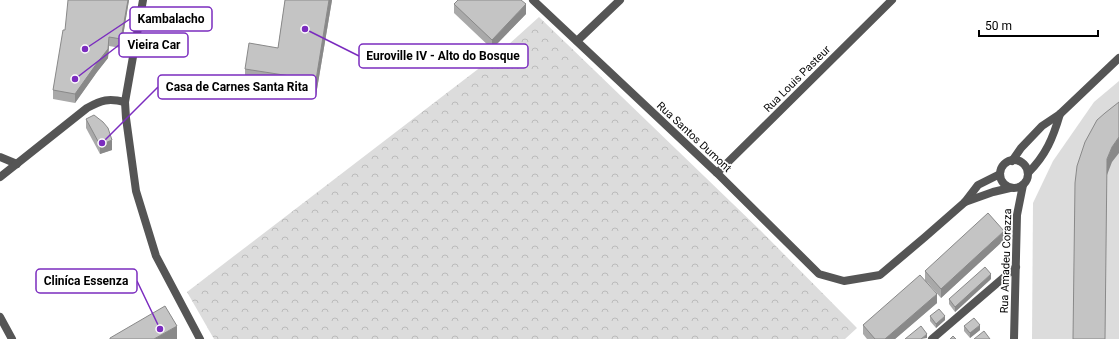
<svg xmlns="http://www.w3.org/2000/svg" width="1119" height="339" viewBox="0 0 1119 339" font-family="Roboto,sans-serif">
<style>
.park{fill:url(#park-crowns)}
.pitch{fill:#dcdcdc}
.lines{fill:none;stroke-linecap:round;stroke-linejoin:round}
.minor{stroke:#555;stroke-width:8}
.wall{fill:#a9a9a9}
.shaded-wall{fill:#898989}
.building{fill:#c4c4c4;stroke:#898989}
.labels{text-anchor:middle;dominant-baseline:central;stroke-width:3.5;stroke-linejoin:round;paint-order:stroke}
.street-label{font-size:11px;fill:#000;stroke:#fff}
.leader{fill:none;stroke:#7b2cbf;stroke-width:1.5}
.callout-dot{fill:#7b2cbf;stroke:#fff;stroke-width:1.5}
.callout{fill:#fff;stroke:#7b2cbf;stroke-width:1.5}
.callout-label{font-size:12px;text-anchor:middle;font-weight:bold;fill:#000}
</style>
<defs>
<pattern id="park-crowns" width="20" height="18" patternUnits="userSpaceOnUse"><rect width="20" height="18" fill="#dcdcdc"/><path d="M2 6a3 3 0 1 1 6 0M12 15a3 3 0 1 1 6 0" fill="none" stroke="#bbb"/></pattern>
</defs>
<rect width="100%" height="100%" fill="#fff"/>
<polygon class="park" points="539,17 760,230 857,328 845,339 214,339 187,292 499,53"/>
<polygon class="pitch" points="1119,81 1119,339 1032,339 1033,203 1053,161 1094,102"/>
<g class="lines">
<g class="minor">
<polyline points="143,0 125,102 126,118 136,191 156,256 200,339"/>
<polyline points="533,0 717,173 819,274 844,281 880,275 925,237 965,202 978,185 1000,174"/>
<polyline points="577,41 620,0"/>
<polyline points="0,157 17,164"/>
<circle cx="1014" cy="174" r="14"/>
<polyline points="1012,161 1021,148 1042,126 1060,114 1119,58"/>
<polyline points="717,173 892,0"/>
<path d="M1028,173C1046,155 1053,138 1060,114"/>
<path d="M0,177L87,108C102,100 108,98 125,102"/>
<polyline points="965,202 993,192 1010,188"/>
<polyline points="0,317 12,339"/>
<polyline points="932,339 1016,267"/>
<polyline points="1014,339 1017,215 1023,185"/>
</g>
</g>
<g class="wall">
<polygon points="129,0 121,48 109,46 108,58 97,72 75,103 53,99 53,90 65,30"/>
<polygon points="285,0 332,0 316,95 245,84 245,69 278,48"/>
<polygon points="454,4 526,14 492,49 454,13"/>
<polygon points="86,119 112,150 100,154 86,128"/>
<polygon points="1004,240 941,298 927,282 937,303 895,339 867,339 863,334 863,325 925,280 925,271"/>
<polygon points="991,279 955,312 949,304 949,299"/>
<polygon points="930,316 945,320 936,328 930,321"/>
<polygon points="964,326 980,330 970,338 964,331"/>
</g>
<g class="shaded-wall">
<polygon points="128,0 129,0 121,48 121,39"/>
<polygon points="329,0 332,0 316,95 316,80"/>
<polygon points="526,4 526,14 492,49 492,40"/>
<polygon points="109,37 109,46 108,58 97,72 75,103 75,94"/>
<polygon points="1119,137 1119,153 1112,162 1107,175 1107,159 1112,147"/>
<polygon points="112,140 112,150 100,154 100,145"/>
<polygon points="1004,231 1004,240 941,298 941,289"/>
<polygon points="991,274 991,279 955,312 955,307"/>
<polygon points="937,294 937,303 895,339 885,339"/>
<polygon points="945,316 945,320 936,328 936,324"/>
<polygon points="980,325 980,330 970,338 970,333"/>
<polygon points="177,326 177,339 154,339"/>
<polygon points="927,334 927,338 921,339"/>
</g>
<g class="building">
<polygon points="68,0 128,0 121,39 109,37 108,49 97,63 75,94 53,90 63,30 65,30"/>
<polygon points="285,0 329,0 316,80 245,69 249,43 278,48"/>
<polygon points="458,0 521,0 526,4 492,40 454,4"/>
<polygon points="1119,102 1119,137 1112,147 1107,159 1105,339 1073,339 1075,183 1077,166 1085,142 1097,120 1105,113"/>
<polygon points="94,115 103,122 108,128 112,140 100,145 86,119"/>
<polygon points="988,213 1004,231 941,289 925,271"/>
<polygon points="985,267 991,274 955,307 949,299"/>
<polygon points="920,275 937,294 885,339 875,339 863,325"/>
<polygon points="165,306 177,326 154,339 110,339 110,338"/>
<polygon points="939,309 945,316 936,324 930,316"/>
<polygon points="974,318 980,325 970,333 964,326"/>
<polygon points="921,326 927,334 921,339 905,339"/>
<polygon points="984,331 990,339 974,339"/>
<polygon points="953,336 956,339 950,339"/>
</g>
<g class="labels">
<g class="street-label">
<text transform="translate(797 79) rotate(-45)">Rua Louis Pasteur</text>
<text transform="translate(694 137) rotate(43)">Rua Santos Dumont</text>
<text transform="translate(1006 261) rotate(-88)">Rua Amadeu Corazza</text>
</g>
</g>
<path class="leader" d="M85 49L130 19M75 79L119 45M305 29L359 56M102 143L158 87M160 329L137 281"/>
<g class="callout-dot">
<circle cx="85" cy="49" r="4"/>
<circle cx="75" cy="79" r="4"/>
<circle cx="305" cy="29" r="4"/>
<circle cx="102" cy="143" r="4"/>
<circle cx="160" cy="329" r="4"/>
</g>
<g class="callout">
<rect x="130" y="7" width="82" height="24" rx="4"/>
<rect x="119" y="33" width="69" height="24" rx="4"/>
<rect x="359" y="44" width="169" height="24" rx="4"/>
<rect x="158" y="75" width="158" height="24" rx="4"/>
<rect x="36" y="269" width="101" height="24" rx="4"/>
</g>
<g class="callout-label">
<text x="171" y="23">Kambalacho</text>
<text x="154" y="49">Vieira Car</text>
<text x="443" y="60">Euroville IV - Alto do Bosque</text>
<text x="237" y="91">Casa de Carnes Santa Rita</text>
<text x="86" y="285">Cliníca Essenza</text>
</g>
<path d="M979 30v6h119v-6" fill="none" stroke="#000000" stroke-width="2"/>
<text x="985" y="30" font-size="12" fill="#000000" stroke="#ffffff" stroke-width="3" paint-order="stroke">50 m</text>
</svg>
